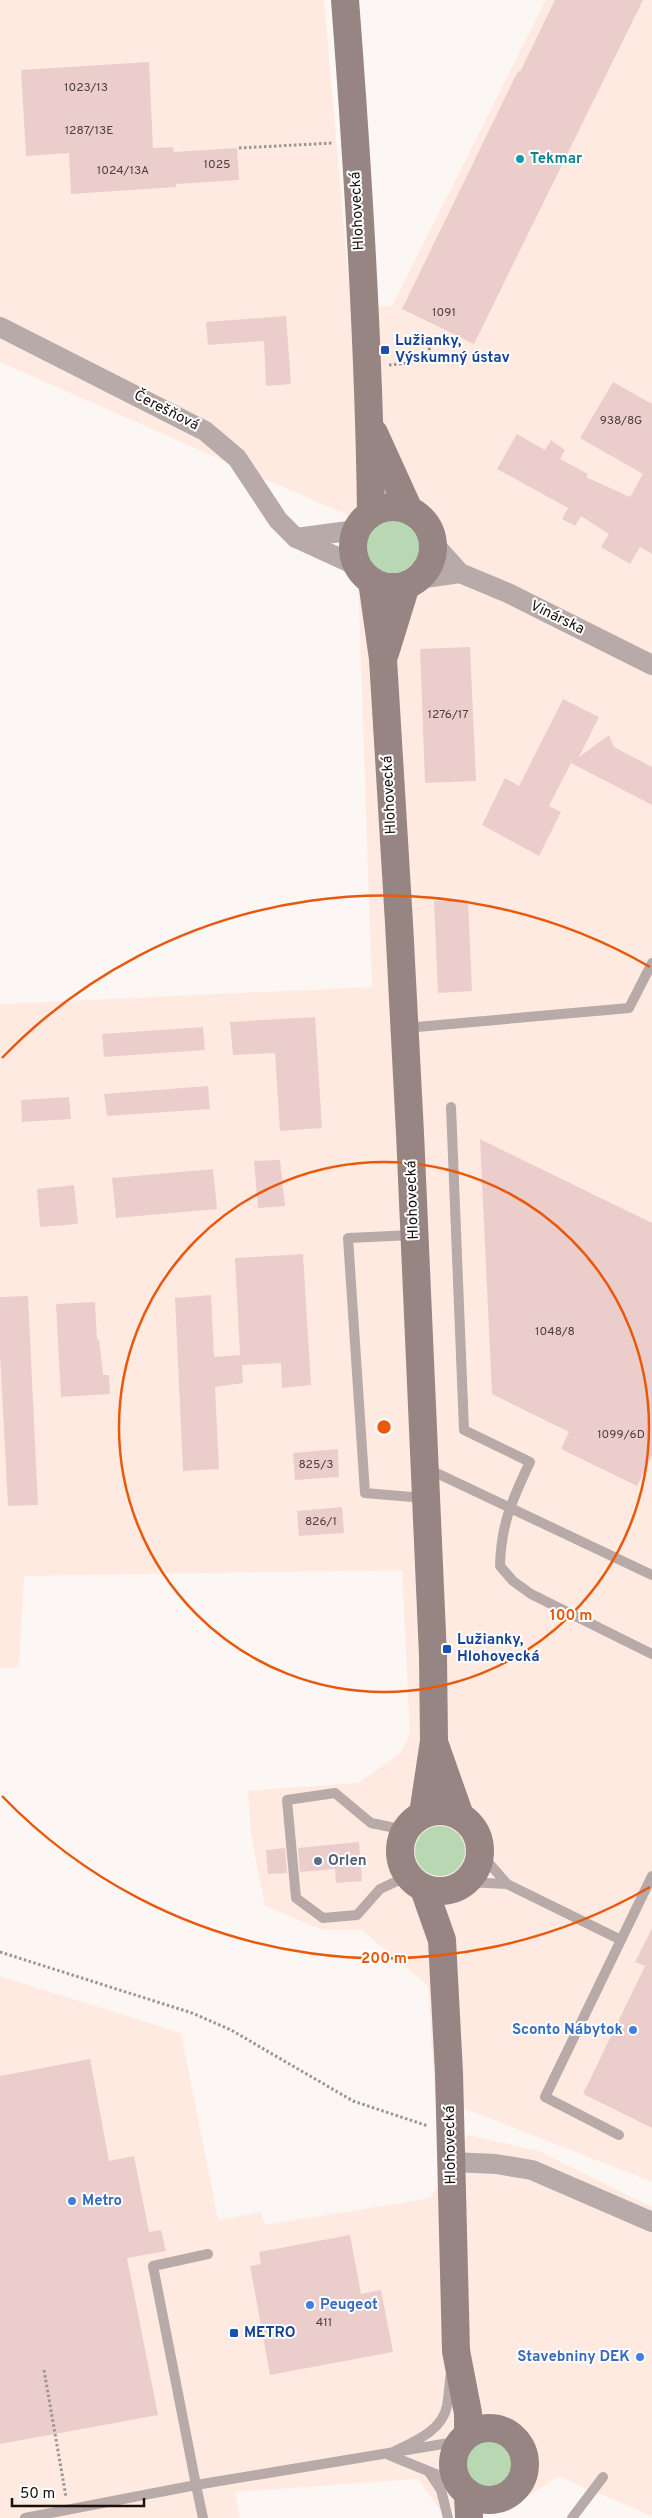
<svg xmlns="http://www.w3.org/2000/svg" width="652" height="2518" viewBox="0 0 652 2518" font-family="Overpass,sans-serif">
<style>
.built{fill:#ffeae1}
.green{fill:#b7d8b3}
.building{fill:#ebcecb}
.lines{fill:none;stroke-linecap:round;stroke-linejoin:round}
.path{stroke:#9c9592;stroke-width:3;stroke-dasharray:2.5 2.5;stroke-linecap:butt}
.lane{stroke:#b7aaa9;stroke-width:10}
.street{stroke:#b7aaa9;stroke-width:20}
.secondary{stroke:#978583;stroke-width:28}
.ring{fill:none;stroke:#e8590c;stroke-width:2.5}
.culture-dot{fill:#0f9aa8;stroke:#fff;stroke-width:2}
.transit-dot{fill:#1a4fb4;stroke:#fff;stroke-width:2}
.service-dot{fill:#5c6f8a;stroke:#fff;stroke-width:2}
.shop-dot{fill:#3f7fe0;stroke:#fff;stroke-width:2}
.labels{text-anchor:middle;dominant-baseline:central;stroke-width:4;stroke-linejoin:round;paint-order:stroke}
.number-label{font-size:12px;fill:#4e403c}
.culture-label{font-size:15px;font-weight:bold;fill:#0d838f;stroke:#fff;text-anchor:start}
.street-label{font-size:15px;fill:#1a110d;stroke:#fff}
.transit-label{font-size:15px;font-weight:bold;fill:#164399;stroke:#fff;text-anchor:start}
.service-label{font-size:15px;font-weight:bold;fill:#4e5e75;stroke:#fff;text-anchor:start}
.shop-label{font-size:15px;font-weight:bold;fill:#366cbe;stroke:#fff;text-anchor:end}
.centre{fill:#e8590c;stroke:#fff;stroke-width:2.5}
.ring-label{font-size:15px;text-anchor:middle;font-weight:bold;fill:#e8590c;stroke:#fff;stroke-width:4;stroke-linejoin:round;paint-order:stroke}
</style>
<rect width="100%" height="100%" fill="#fcf7f4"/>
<g class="built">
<polygon points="0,0 324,0 351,308 392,306 546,0 652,0 652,2182 435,2097 428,1986 362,1930 323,1930 265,1906 251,1835 248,1791 358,1783 400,1753 410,1734 402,1570 24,1576 19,1667 0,1669 0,1004 372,987 356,519 0,362"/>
<polygon points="0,1976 181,2033 218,2220 261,2212 265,2225 430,2198 468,2135 539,2151 652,2207 652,2516 558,2476 503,2513 439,2509 418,2479 235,2492 240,2518 0,2518"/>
</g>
<g class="green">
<circle cx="393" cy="545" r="28"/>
<circle cx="440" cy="1851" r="25"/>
<circle cx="489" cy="2464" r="23"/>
</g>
<g class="building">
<polygon points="555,0 643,0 474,344 402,309 515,77 518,71 520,72"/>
<polygon points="149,62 153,148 173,147 174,152 237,148 239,180 176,184 176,187 71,194 69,153 26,156 21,70"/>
<polygon points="286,316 291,384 266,386 264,341 208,345 206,322"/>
<polygon points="613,382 652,404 652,554 640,547 630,564 601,547 609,534 581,516 575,526 562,519 568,508 497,469 517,434 545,450 551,440 565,450 560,459 588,474 586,477 630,497 643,474 580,438"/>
<polygon points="470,647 476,781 425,783 420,649"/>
<polygon points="563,699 599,717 579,757 609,735 614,747 652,767 652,805 571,763 549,806 561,812 539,856 482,825 505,778 519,786"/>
<polygon points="468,900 472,991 438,993 434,901"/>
<polygon points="315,1017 322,1128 280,1131 275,1053 233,1055 230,1022"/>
<polygon points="203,1027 205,1050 104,1057 102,1034"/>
<polygon points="208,1086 210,1109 107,1116 104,1094"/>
<polygon points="69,1097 71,1119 22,1122 21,1100"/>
<polygon points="480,1139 652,1223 652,1456 637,1486 561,1449 569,1432 492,1394"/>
<polygon points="280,1160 285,1206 258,1208 254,1161"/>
<polygon points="213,1169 217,1209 116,1218 112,1178"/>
<polygon points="74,1185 78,1224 40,1227 37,1189"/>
<polygon points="303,1254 311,1385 282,1388 281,1363 242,1365 243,1383 215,1387 219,1469 183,1471 175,1298 211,1295 214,1357 240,1355 235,1258"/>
<polygon points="28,1296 38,1505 8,1506 0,1354 0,1297"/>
<polygon points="95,1302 97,1340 99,1339 103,1375 109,1375 110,1394 61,1397 56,1304"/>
<polygon points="338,1449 339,1477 295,1480 293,1453"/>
<polygon points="342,1507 344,1533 299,1536 297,1511"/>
<polygon points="359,1842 362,1881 336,1883 335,1869 300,1872 298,1848"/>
<polygon points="285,1848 287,1873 268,1874 266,1850"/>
<polygon points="652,1928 652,2128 583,2094 645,1966 635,1962"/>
<polygon points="90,2059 109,2161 134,2156 149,2232 161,2230 166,2251 127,2258 158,2415 0,2444 0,2076"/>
<polygon points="350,2235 361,2294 381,2290 393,2352 270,2375 250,2266 261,2264 259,2252"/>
</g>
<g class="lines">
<g class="path">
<polyline points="239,148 333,143"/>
<polyline points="389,365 428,361 430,343"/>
<polyline points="0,1952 192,2013 231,2030 353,2101 428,2126"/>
<polyline points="44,2370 66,2497"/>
</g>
<g class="lane">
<polyline points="406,1028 629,1008 652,963"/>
<path d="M451,1107L464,1430L530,1462C512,1500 501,1524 500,1566L513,1581L531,1594L652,1654"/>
<polyline points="413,1235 348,1238 365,1493 424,1498"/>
<polyline points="428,1469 652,1575"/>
<polyline points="405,1830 371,1823 335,1793 287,1800 296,1898 323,1918 357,1915 380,1889 408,1876"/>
<polyline points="480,1853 507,1884 621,1940"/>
<polyline points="466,1882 507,1884"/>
<polyline points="619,2135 545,2097 652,1876"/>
<polyline points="208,2254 153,2266 196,2485 461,2441"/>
<path d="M395,2451C415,2441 442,2431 447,2406C449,2395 449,2385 451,2374"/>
<polyline points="389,2455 460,2484"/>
<polyline points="429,2472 441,2490 448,2518"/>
<polyline points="25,2518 196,2485 203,2518"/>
<polyline points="572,2518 603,2477"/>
</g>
<g class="street">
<polyline points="0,327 205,431 237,458 278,520 296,538 357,566"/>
<polyline points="296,538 356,530"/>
<polyline points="433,543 460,573 508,593 652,665"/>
<polyline points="418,579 460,573"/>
<polyline points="451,2162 496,2164 532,2170 652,2222"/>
</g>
<g class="secondary">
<path d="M345,0C358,170 369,342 371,513"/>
<polyline points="374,433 409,510"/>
<circle cx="393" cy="547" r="40"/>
<polyline points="372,581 383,659 399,923 410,1133 433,1656 434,1741 423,1814"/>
<polyline points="385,653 406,585"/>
<polyline points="435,1745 460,1816"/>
<circle cx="440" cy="1851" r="40"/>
<polyline points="424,1889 442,1940 449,2073 456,2351 468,2413 468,2434"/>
<circle cx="489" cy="2464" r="36"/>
<polyline points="468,2493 469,2518"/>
</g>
</g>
<g class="ring">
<circle cx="384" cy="1427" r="265"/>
<path d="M650 1887A531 531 0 0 1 2 1796M2 1058A531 531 0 0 1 650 967"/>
</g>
<circle class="culture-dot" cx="520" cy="159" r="5"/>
<g class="transit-dot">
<rect x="380" y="345" width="10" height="10" rx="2.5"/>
<rect x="442" y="1644" width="10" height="10" rx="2.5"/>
<rect x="229" y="2328" width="10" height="10" rx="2.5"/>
</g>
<circle class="service-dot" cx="318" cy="1861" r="5"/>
<g class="shop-dot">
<circle cx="633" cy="2030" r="5"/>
<circle cx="72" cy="2201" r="5"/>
<circle cx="310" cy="2305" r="5"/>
<circle cx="640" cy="2357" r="5"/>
</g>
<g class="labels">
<g class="number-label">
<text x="86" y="88">1023/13</text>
<text x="89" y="131">1287/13E</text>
<text x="217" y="165">1025</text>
<text x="123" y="171">1024/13A</text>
<text x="444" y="313">1091</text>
<text x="621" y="421">938/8G</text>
<text x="448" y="715">1276/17</text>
<text x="555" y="1332">1048/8</text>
<text x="621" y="1435">1099/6D</text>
<text x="316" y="1465">825/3</text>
<text x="321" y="1522">826/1</text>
<text x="324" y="2323">411</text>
</g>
<g class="culture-label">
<text x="530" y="159">Tekmar</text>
</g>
<g class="street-label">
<text transform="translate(358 211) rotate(-93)">Hlohovecká</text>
<text transform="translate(166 411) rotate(27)">Čerešňová</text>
<text transform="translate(557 618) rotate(26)">Vinárska</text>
<text transform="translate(390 795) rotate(-93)">Hlohovecká</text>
<text transform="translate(413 1200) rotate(-92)">Hlohovecká</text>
<text transform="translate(451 2145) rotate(-91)">Hlohovecká</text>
</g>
<g class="transit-label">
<text x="395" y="341">Lužianky,<tspan x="395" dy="17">Výskumný ústav</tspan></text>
<text x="457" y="1640">Lužianky,<tspan x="457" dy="17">Hlohovecká</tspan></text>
<text x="244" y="2333">METRO</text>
</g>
<g class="service-label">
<text x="328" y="1861">Orlen</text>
</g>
<g class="shop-label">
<text x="623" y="2030">Sconto Nábytok</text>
<text x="82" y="2201" text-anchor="start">Metro</text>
<text x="320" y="2305" text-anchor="start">Peugeot</text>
<text x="630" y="2357">Stavebniny DEK</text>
</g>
</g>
<circle cx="384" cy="1427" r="8" class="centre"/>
<g class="ring-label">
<text x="571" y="1620">100 m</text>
<text x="384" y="1963">200 m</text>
</g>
<path d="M12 2498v8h132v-8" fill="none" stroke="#1a110d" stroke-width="2.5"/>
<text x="20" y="2498" font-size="15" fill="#1a110d" stroke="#ffffff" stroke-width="4" paint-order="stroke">50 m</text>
</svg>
